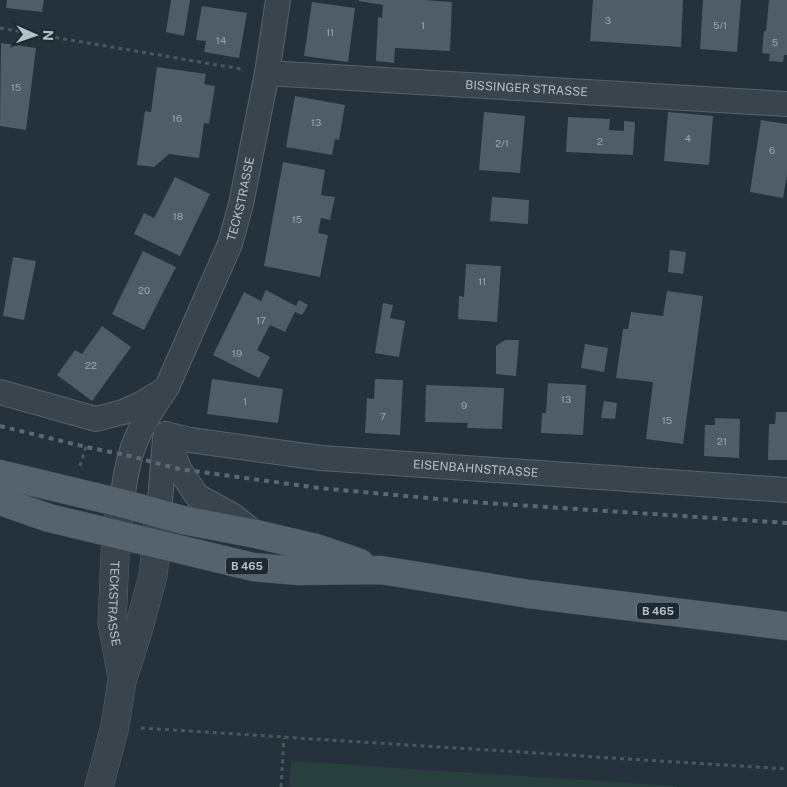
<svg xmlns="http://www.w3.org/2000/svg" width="787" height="787" viewBox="0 0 787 787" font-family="'Public Sans',sans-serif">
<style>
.green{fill:#283f3e}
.building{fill:#4e5d67}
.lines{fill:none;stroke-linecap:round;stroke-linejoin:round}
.minor-casing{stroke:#57626a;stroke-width:26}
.tertiary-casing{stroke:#57626a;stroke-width:29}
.primary-casing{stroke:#424d55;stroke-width:29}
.path{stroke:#475b5b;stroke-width:3;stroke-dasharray:4 4;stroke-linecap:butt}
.minor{stroke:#39444d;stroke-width:24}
.tertiary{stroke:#39444d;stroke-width:28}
.primary{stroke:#57636c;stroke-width:28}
.rail{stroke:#5b6873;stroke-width:4;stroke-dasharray:5 5;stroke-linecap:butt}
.labels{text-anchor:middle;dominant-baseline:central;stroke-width:5;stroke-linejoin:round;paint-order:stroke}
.number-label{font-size:10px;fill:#9aa6b0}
.shield{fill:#1e2931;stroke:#87929b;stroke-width:1}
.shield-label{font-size:11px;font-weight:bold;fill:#b4bfc8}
.street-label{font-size:12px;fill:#b4bfc8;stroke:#1e2931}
</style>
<rect width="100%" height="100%" fill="#25323c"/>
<polygon class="green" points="291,761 677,786 677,787 289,787"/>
<g class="building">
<polygon points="7,0 44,0 42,12 6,8"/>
<polygon points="171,0 190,0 184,36 166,32"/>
<polygon points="359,0 423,0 452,2 450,51 395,48 394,63 376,61 378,17 382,18 383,5 359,1"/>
<polygon points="593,0 683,0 681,47 590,41"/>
<polygon points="703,0 741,0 737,52 700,49"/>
<polygon points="769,0 787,0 787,55 784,55 783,62 769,61 770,54 762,53 764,31 766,31"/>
<polygon points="312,2 355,8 348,62 304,56"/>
<polygon points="202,6 247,13 239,58 204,52 206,41 196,40"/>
<polygon points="1,43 36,48 26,130 0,126"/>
<polygon points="157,67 206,74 204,84 215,86 209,124 204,123 199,158 169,154 154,167 137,165 145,111 151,112"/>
<polygon points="295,96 345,105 339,140 335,139 332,155 286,147"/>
<polygon points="484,112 525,116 520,173 479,170"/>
<polygon points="668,112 713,116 709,165 664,161"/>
<polygon points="568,117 610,119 609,130 624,131 624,121 635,122 633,155 566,152"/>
<polygon points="761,120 787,124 787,175 783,198 750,192"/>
<polygon points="283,162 325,170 321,195 335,197 330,220 321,218 318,233 328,235 320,277 264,266"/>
<polygon points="175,177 210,194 180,256 134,234 144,213 154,218"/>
<polygon points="492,197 529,200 528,224 490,221"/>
<polygon points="670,250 686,252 683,274 668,272"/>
<polygon points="143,251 176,267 144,330 112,314"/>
<polygon points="13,257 36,261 24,320 3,316"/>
<polygon points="466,264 501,266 497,322 458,319 459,296 464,297"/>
<polygon points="266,290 296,306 299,300 308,305 302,315 295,312 285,332 270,325 257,350 270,357 259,378 213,355 244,292 261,301"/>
<polygon points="667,291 703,296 683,444 646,439 653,382 616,378 623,329 628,329 631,312 663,316"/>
<polygon points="383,303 393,305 390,318 405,321 399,357 375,353"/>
<polygon points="102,326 131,347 92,401 57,375 75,350 82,354"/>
<polygon points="505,340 519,340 516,376 496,374 496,346"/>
<polygon points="585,344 608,348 604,372 581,368"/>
<polygon points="212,379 283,389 278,423 207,414"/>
<polygon points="375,379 403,380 400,435 365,433 367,398 374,399"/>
<polygon points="548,383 586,385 583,435 541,433 542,413 546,413"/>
<polygon points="426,385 504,388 502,429 467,428 468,423 425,422"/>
<polygon points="604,401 617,403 615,419 601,418"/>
<polygon points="776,412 787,412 787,460 768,460 769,424 775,424"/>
<polygon points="715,418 740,419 739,458 704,456 705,425 715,425"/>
</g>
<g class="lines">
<g class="minor-casing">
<g id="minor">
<path id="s1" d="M267,73L787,104"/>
<polyline points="0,392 96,419 123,412 139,405 162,391"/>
<path id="s2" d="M166,434L190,440L321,458L787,490"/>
<polyline points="166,434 179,469 197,496 232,515 256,534"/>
<path id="s3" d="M121,503C124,488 126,472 130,457C137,431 152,409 167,387L230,244L241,204L267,73L278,0"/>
<polyline points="159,513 165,439"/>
</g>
</g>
<g class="tertiary-casing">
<g id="tertiary">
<path id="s4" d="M121,503L116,534L112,623L122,677"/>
<polyline points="99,787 115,726 122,681 138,631 153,576 159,513"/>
</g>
</g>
<g class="primary-casing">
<g id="primary">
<polyline points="0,474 121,503 183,520 256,534 316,548 360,563"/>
<polyline points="0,501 49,518 253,567 298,571 381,570 529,594 787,626"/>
</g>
</g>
<g class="path">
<polyline points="0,28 241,69"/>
<polyline points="80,466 87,443"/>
<polyline points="141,728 787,769"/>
<polyline points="281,787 284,738"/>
</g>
<use href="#minor" class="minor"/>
<use href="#tertiary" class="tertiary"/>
<use href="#primary" class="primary"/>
<polyline class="rail" points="0,426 86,447 130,456 179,469 319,488 472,502 787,523"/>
</g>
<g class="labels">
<g class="number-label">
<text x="608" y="20">3</text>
<text x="423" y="25">1</text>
<text x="720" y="25">5/1</text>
<text x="330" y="32">11</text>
<text x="221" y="40">14</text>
<text x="775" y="42">5</text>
<text x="16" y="87">15</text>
<text x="177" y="118">16</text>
<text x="316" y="122">13</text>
<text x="688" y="138">4</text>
<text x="600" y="141">2</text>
<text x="502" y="143">2/1</text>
<text x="772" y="150">6</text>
<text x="178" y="216">18</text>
<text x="297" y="219">15</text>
<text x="482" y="281">11</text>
<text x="144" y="290">20</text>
<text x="261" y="320">17</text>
<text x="237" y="353">19</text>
<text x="91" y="365">22</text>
<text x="566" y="399">13</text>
<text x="245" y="401">1</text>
<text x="464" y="405">9</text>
<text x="383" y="416">7</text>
<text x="667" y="420">15</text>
<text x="722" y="441">21</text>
</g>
<g class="shield">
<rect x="226" y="557.5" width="42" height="17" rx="4"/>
<rect x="637" y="602.5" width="42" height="17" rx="4"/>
</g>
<g class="shield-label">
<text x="247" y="566">B 465</text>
<text x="658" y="611">B 465</text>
</g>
<g class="street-label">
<text stroke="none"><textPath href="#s1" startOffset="260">BISSINGER STRASSE</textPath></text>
<text stroke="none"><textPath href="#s3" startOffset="329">TECKSTRASSE</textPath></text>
<text stroke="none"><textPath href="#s2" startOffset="312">EISENBAHNSTRASSE</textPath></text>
<text stroke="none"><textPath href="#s4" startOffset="101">TECKSTRASSE</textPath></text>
</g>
</g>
<g transform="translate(35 35) rotate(92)" stroke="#1e2931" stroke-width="4" paint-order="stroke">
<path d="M0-4L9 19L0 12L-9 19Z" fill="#b4bfc8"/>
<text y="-8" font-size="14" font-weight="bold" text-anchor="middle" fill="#b4bfc8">N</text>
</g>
</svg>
